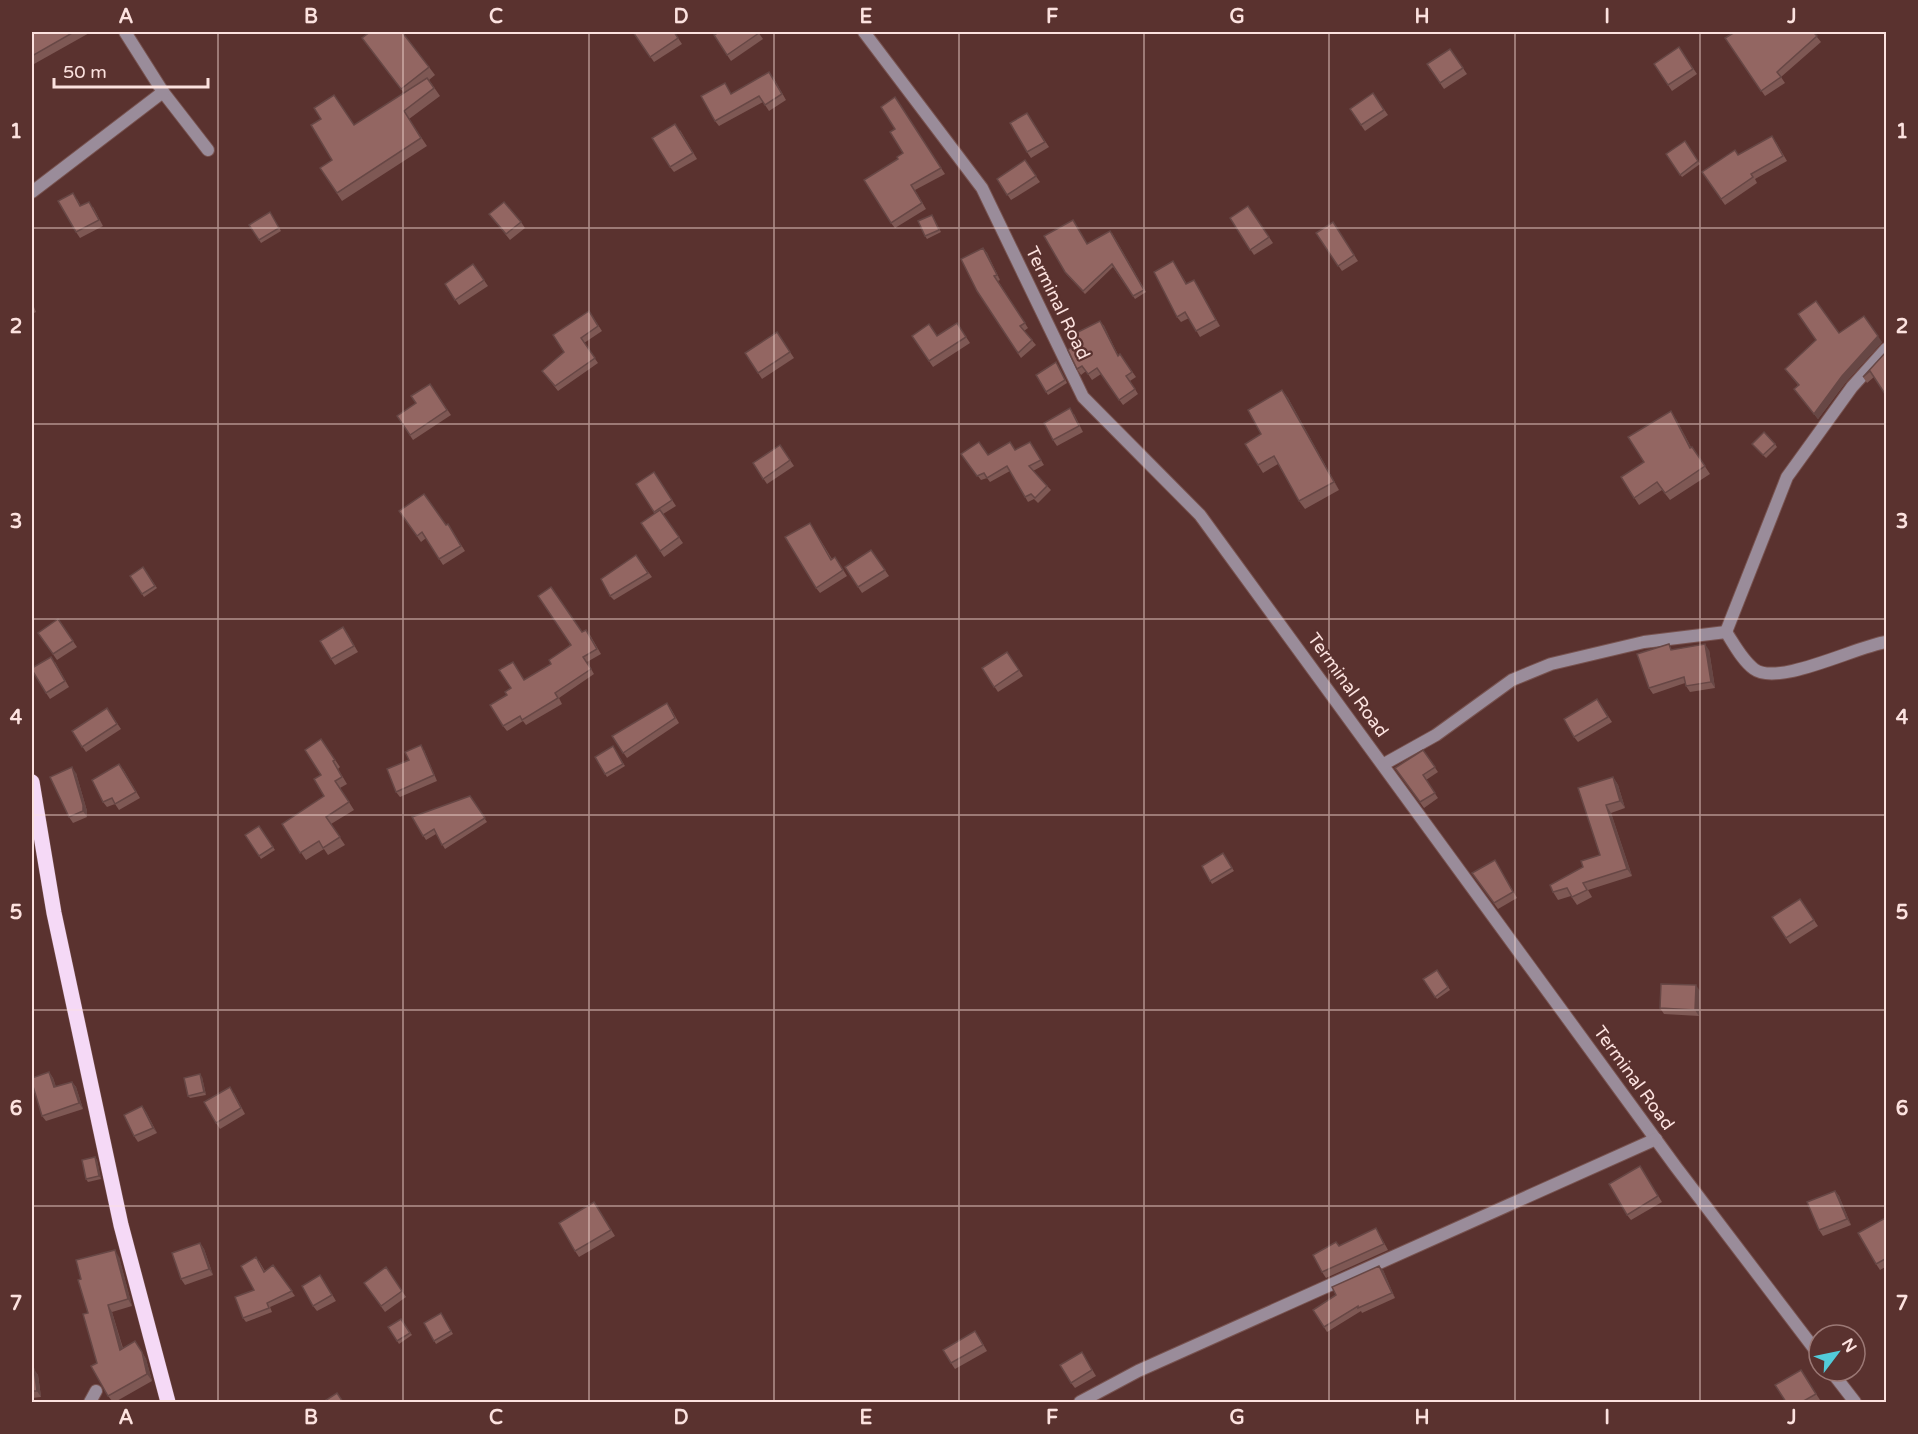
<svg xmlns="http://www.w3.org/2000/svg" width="1918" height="1434" viewBox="0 0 1918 1434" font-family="'Varela Round',sans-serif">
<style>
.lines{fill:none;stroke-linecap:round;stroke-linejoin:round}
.minor-casing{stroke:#77524f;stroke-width:14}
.primary-casing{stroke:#77524f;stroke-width:16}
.minor{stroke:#9a8c9a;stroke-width:12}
.primary{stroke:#f5d9f6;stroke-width:15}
.wall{fill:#7e5854}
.shaded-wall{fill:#674745}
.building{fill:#936662;stroke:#674745;stroke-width:1.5}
.grid{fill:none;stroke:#fce2df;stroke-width:1.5;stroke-opacity:0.55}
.labels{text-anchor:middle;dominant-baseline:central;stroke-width:4.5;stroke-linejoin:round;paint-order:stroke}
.street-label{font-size:18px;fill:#fce2df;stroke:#5a322f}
.neatline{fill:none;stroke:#fce2df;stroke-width:2}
.grid-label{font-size:20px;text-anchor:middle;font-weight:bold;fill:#fce2df}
</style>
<rect width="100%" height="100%" fill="#5a322f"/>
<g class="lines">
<g class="minor-casing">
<g id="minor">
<polyline points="125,32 163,92 208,150"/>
<polyline points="864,32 982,188 1083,397 1200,515 1676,1167 1819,1355"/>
<polyline points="32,192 163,92"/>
<polyline points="1726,632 1787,477 1852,387 1886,349"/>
<path d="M1384,764L1436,735L1512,680L1551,664L1644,642L1726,632C1734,644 1742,660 1754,669C1778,687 1857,646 1886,642"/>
<polyline points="1831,1371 1855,1402"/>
<polyline points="90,1402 96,1391"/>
<polyline points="1080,1402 1138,1371 1656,1139"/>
</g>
</g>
<g class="primary-casing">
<polyline id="primary" points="32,782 54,913 121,1225 168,1402"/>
</g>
<use href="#minor" class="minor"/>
<use href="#primary" class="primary"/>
</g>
<g class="wall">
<polygon points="32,32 91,32 34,64 32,60"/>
<polygon points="633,32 674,32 682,44 654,62"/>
<polygon points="758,32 763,39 731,61 727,55"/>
<polygon points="1813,32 1821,42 1781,77 1785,83 1765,96 1725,38"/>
<polygon points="362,38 429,67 435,75 429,80 440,96 409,119 427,146 342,201 320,168 332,160 354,125 404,93"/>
<polygon points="1679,47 1697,74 1672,91 1654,64"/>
<polygon points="1450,49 1467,74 1444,89 1427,64"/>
<polygon points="773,77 786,100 769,111 763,102 719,126 715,121 732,94"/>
<polygon points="1373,93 1388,115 1365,131 1350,109"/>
<polygon points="895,97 945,174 915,190 926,209 895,228 891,223 903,153 895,129"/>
<polygon points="1027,113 1049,147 1031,158 1027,152"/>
<polygon points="680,130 697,159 674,172 670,167"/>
<polygon points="1685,141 1700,164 1682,177 1666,154"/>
<polygon points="1776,142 1787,161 1755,179 1757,183 1725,205 1702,172 1738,155"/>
<polygon points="1025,160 1040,182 1011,200 997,179"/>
<polygon points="77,199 81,206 93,207 103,226 80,238 76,232"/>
<polygon points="1248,206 1273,243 1254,255 1230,218"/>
<polygon points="270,212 281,231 261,243 249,225"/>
<polygon points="489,214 521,222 525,228 510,240"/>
<polygon points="932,215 941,232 927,239 925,236"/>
<polygon points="1333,222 1358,261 1342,271 1316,233"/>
<polygon points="1112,233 1146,292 1135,299 1113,267 1085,294 1067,275 1044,236 1087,244"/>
<polygon points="983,248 987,253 1000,280 998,281 1028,328 1024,331 1036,345 1021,358 977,291"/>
<polygon points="1173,261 1187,284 1194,280 1220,326 1200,337 1189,318 1181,322 1177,317"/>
<polygon points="473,264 488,286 459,305 445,284"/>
<polygon points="32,302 36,312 32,314"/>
<polygon points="589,311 602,331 584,343 598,363 558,391 542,371 564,352"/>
<polygon points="1100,321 1104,326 1118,355 1120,354 1136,377 1130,381 1138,394 1123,405 1101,374 1092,380 1086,371 1081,375 1077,369 1078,343"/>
<polygon points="957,323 970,343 933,367 912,336 937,336"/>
<polygon points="777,332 794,358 762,379 745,353"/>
<polygon points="1839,333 1882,342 1846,382 1818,419 1794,389 1798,385 1785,369"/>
<polygon points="1885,353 1874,377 1867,383 1863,377"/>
<polygon points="1058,365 1067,383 1048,395 1036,375"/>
<polygon points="430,384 451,415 413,440 397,416 416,403"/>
<polygon points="1282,390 1288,398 1339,490 1305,509 1299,501 1278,464 1263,473 1258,465 1261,434"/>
<polygon points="1074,414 1083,432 1057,446 1053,440"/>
<polygon points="1676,419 1691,447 1692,447 1710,474 1670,500 1662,490 1639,505 1621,477 1644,462"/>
<polygon points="1030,442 1044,465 1033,471 1051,490 1038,503 1034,499 1028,502 1010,471 990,482 987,478 981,480 961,454 988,455 1016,450"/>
<polygon points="1752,444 1775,444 1777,447 1766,458"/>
<polygon points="780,445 794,466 767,484 753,463"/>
<polygon points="654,472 676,506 663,514 683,543 664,557 641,523 655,514 636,484"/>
<polygon points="399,511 446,525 448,524 465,551 443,565 426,538 421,542"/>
<polygon points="810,523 832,559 835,557 847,576 820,593 816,588"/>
<polygon points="871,550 889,576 862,593 845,567"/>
<polygon points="636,555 652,577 614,600 610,596"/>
<polygon points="143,567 157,588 144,597 130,576"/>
<polygon points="58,619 77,647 57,660 38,633"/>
<polygon points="582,632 590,635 601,654 587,662 594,674 559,698 562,704 526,725 523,721 507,731 503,726 507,695 551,664"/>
<polygon points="347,633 358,652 335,665 331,659"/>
<polygon points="1673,650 1709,650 1715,688 1690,692 1686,686 1685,683 1653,694 1649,688"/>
<polygon points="1007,652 1023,676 998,692 982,668"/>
<polygon points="55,662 69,687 50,699 46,693"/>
<polygon points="1601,705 1612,722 1578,742 1574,737"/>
<polygon points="670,707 679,723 627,758 612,736"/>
<polygon points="107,708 121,729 86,752 72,731"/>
<polygon points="321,739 340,767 338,769 347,784 340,788 354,810 331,824 345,845 328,855 324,849 306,860 282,824 324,796 321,775"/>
<polygon points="613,746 625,766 607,777 595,757"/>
<polygon points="424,750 437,781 400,797 396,792 409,760"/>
<polygon points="1423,750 1438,772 1426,780 1438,798 1424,808 1395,768"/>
<polygon points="123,769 140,798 119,810 115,804 107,807 103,802"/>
<polygon points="76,773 87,811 87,817 73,823 69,817"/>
<polygon points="1613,777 1618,785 1625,808 1611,813 1632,876 1588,890 1592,897 1577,905 1571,896 1558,900 1553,892 1583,867 1600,855 1578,788"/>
<polygon points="470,796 487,822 445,849 436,834 426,840 412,817"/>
<polygon points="259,826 275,850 261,859 245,835"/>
<polygon points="1223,853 1234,871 1212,884 1202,866"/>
<polygon points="1495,860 1517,898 1498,909 1472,873"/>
<polygon points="1800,899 1818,926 1790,944 1786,938"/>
<polygon points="1437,970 1450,990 1437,999 1423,979"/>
<polygon points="1700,991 1699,1016 1664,1014 1660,1008"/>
<polygon points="49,1072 53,1078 56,1087 72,1082 76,1087 83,1109 46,1121 42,1116"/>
<polygon points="202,1077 206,1095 190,1098 188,1096"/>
<polygon points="234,1093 245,1114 220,1129 216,1123"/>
<polygon points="142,1106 146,1112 157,1133 138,1142 134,1136"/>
<polygon points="95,1157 97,1160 101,1179 88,1182 86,1179"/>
<polygon points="1640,1166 1662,1202 1631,1220 1627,1215"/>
<polygon points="1835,1191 1839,1196 1851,1225 1823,1236 1819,1230"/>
<polygon points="594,1202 615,1236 579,1257 575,1251"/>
<polygon points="1887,1217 1887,1266 1880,1270 1876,1264"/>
<polygon points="1376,1228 1388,1250 1326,1278 1322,1272 1336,1242 1340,1246"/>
<polygon points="200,1243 204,1249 213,1275 185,1285 181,1279"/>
<polygon points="119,1257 132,1306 112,1312 123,1348 135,1341 146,1359 152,1381 115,1402 113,1402 108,1396 97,1363 81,1279"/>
<polygon points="259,1261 265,1271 273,1265 295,1296 270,1307 272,1312 246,1322 243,1318 254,1290"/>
<polygon points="386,1267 406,1297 385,1312 364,1283"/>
<polygon points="1383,1270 1395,1298 1362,1313 1361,1311 1327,1332 1313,1310"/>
<polygon points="324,1281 336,1301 317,1311 313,1306"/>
<polygon points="441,1313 453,1334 436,1344 424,1323"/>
<polygon points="401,1319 412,1335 399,1344 388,1327"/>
<polygon points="979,1337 987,1351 955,1369 951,1363"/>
<polygon points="1082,1352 1096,1376 1075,1388 1071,1383"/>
<polygon points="32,1369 38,1375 41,1397 32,1398"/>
<polygon points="1801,1370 1820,1400 1816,1402 1786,1402"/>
</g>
<g class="shaded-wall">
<polygon points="983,248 987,253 1000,280 997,275"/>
<polygon points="1194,280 1198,286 1220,326 1216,320"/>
<polygon points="1864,316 1882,342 1846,382 1818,419 1814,414"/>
<polygon points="1100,321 1104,326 1121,361 1118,356"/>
<polygon points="1282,390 1288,398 1339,490 1334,482"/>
<polygon points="1671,411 1676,419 1695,455 1690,448"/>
<polygon points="1705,644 1709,650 1715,688 1711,682"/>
<polygon points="72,767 76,773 87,811 87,817 83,811"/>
<polygon points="1613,777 1618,785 1625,808 1620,801"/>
<polygon points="1606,805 1611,813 1632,876 1627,869"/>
<polygon points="1696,985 1700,991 1699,1016 1695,1010"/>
<polygon points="49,1072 53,1078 58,1093 54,1087"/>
<polygon points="200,1074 202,1077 206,1095 204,1092"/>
<polygon points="72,1082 76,1087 83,1109 79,1103"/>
<polygon points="142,1106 146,1112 157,1133 153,1128"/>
<polygon points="95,1157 97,1160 101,1179 99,1176"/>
<polygon points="1835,1191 1839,1196 1851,1225 1847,1219"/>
<polygon points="200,1243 204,1249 213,1275 209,1269"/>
<polygon points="115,1250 119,1257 132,1306 128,1299"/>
<polygon points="1379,1266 1383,1270 1395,1298 1392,1293"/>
<polygon points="108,1305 112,1312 125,1357 120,1350"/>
<polygon points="135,1341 146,1359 152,1381 147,1374"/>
<polygon points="34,1369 38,1375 41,1397 37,1391"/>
</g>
<g class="building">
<polygon points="32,32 74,32 32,56"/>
<polygon points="370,32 384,32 386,33 388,32 402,32 429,67 401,89 362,38"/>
<polygon points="633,32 674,32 678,38 650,57"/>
<polygon points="719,32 758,32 759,33 727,55 714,35"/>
<polygon points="1735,32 1813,32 1817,36 1777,72 1781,77 1761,91 1725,38"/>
<polygon points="1679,47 1693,69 1668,85 1654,64"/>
<polygon points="1450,49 1463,68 1440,83 1427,64"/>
<polygon points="769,72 782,94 765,105 759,96 715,121 701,96 725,83 731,94"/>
<polygon points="427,78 434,88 404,111 421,138 337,193 320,168 332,160 311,125 321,119 314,108 334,95 354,125"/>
<polygon points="1373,93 1384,110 1361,125 1350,109"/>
<polygon points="895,97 941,168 911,185 922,203 891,223 864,180 898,159 897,157 903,153 890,132 895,129 881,107"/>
<polygon points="1027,113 1045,142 1027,152 1010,123"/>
<polygon points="675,124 693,153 670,167 652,138"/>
<polygon points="1772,136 1783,156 1751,174 1753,177 1721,199 1702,172 1735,150 1738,155"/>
<polygon points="1685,141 1698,161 1680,175 1666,154"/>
<polygon points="1025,160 1036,176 1007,195 997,179"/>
<polygon points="73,193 80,206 89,202 99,220 76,232 58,201"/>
<polygon points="504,202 521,222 506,234 489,214"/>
<polygon points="1248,206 1269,237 1250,250 1230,218"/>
<polygon points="270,212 279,228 259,240 249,225"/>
<polygon points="932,215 939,230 925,236 918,221"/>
<polygon points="1073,220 1087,244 1110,231 1144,290 1133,296 1112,264 1083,291 1065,272 1044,236"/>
<polygon points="1333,222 1354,255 1338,266 1316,233"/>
<polygon points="983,248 997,275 994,276 1025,323 1020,326 1032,340 1018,353 977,291 961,259"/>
<polygon points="1173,261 1186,284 1194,280 1216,320 1196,331 1185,312 1177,317 1154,272"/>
<polygon points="473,264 484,280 455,300 445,284"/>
<polygon points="1816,301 1839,333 1864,316 1878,336 1842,376 1814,414 1794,389 1799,385 1785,369 1816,340 1798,314"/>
<polygon points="589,311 598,326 581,338 595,358 555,386 542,371 564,352 553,335"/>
<polygon points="1100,321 1118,356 1120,354 1132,372 1126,376 1135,389 1119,400 1097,368 1088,374 1082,366 1077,369 1068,350 1078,343 1072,335"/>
<polygon points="957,323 966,337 929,361 912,336 929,324 937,336"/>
<polygon points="777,332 790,352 758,373 745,353"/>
<polygon points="1885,353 1887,355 1887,397 1870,371 1863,377"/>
<polygon points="1056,362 1065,380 1046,392 1036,375"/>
<polygon points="430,384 447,410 410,435 397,416 416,403 411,396"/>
<polygon points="1282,390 1334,482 1299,501 1274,456 1258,465 1245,444 1261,434 1248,410"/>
<polygon points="1070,408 1079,426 1053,440 1044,423"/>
<polygon points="1671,411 1690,448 1692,447 1705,466 1665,493 1657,482 1634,498 1621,477 1644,462 1628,437"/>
<polygon points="1764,432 1775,444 1763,455 1752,444"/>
<polygon points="979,442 988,455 1010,442 1015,450 1030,442 1041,460 1029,466 1047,486 1035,498 1031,494 1025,497 1007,466 987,478 984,473 977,476 961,454"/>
<polygon points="780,445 790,460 763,479 753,463"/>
<polygon points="654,472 672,500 654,512 636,484"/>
<polygon points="424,494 446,525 448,524 461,546 439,559 422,532 417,536 399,511"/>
<polygon points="660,510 679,537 660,551 641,523"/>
<polygon points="810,523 831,560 835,557 843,570 816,588 785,537"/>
<polygon points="871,550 885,570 858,587 845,567"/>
<polygon points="636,555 648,573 610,596 601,579"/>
<polygon points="143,567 155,586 142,594 130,576"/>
<polygon points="551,587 582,632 586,630 597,649 583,657 591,669 555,693 558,698 522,720 520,716 503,726 490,705 507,695 505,692 511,688 499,670 513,662 524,680 551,664 549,660 571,645 538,596"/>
<polygon points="58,619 73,641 53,654 38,633"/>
<polygon points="343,627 354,646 331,659 320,641"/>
<polygon points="1669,644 1671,650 1705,644 1711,682 1686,686 1684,677 1649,688 1637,654"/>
<polygon points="1007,652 1019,670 994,687 982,668"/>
<polygon points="51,657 65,681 46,693 32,670 32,668"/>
<polygon points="1597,699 1608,717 1574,737 1564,719"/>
<polygon points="667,703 675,718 623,753 612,736"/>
<polygon points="107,708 117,724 82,747 72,731"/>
<polygon points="321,739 335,760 333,761 342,777 335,781 349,802 326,817 340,837 323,848 319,841 300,853 282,824 324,796 314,779 321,775 305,750"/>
<polygon points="421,745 434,775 396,792 387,769 409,760 405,752"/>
<polygon points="613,746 623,764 605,774 595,757"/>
<polygon points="1423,750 1435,767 1423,775 1435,793 1420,802 1395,768"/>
<polygon points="119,764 136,792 115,804 112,798 103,802 92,780"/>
<polygon points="72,767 83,805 83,811 69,817 50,777"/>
<polygon points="1613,777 1620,801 1606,805 1627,869 1583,883 1587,890 1572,897 1567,888 1553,892 1550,885 1583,867 1581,861 1600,855 1578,788"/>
<polygon points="470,796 485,818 442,845 434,829 423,836 412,817"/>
<polygon points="259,826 273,847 259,856 245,835"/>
<polygon points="1223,853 1232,868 1210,881 1202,866"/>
<polygon points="1495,860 1513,892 1494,903 1472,873"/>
<polygon points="1800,899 1814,920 1786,938 1772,917"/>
<polygon points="1437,970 1448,987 1435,997 1423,979"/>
<polygon points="1661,984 1696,985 1695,1010 1660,1008"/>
<polygon points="49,1072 54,1087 72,1082 79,1103 42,1116 32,1083 32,1078"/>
<polygon points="200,1074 204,1092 188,1096 184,1078"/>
<polygon points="230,1087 241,1108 216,1123 204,1102"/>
<polygon points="142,1106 153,1128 134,1136 124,1115"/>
<polygon points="95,1157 99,1176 86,1179 82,1160"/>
<polygon points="1640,1166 1658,1196 1627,1215 1609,1184"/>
<polygon points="1835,1191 1847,1219 1819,1230 1807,1202"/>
<polygon points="594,1202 611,1230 575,1251 559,1223"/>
<polygon points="1887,1217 1887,1258 1876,1264 1858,1233"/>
<polygon points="1376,1228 1384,1244 1322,1272 1313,1255 1336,1242 1339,1246"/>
<polygon points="200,1243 209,1269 181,1279 172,1253"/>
<polygon points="115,1250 128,1299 108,1305 120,1350 135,1341 142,1352 147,1374 108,1396 91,1366 97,1363 83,1314 88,1313 78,1280 81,1279 76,1260"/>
<polygon points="256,1257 264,1272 273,1265 292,1291 267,1303 269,1308 243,1318 235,1297 254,1290 241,1266"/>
<polygon points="1379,1266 1392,1293 1358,1308 1358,1306 1324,1327 1313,1310 1336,1295 1332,1287"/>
<polygon points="386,1267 402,1291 381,1306 364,1283"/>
<polygon points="320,1275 332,1295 313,1306 302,1286"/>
<polygon points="441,1313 451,1331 434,1341 424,1323"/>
<polygon points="401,1319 410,1333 397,1341 388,1327"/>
<polygon points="975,1331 983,1345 951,1363 943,1350"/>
<polygon points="1082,1352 1092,1370 1071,1383 1060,1365"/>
<polygon points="32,1369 34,1369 37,1391 32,1391"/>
<polygon points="1801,1370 1816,1394 1802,1402 1786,1402 1775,1385"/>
<polygon points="337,1393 343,1402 323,1402"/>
</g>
<path class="grid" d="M218,32V1402M403,32V1402M589,32V1402M774,32V1402M959,32V1402M1144,32V1402M1329,32V1402M1515,32V1402M1700,32V1402M32,228H1886M32,424H1886M32,619H1886M32,815H1886M32,1010H1886M32,1206H1886"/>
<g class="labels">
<g class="street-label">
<text transform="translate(1058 303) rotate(64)">Terminal Road</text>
<text transform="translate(1348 685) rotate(54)">Terminal Road</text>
<text transform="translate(1634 1078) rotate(54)">Terminal Road</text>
</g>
</g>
<rect width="1918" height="1434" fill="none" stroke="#5a322f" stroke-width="66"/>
<g transform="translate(1837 1353) rotate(58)"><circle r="28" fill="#5a322f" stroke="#9b7875" stroke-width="1.5"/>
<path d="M0-4.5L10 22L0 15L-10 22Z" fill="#52cbd9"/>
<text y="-9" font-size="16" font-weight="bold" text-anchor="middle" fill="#fce2df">N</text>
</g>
<path d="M54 78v9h154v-9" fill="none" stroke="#fce2df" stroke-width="3"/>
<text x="63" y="78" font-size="18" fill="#fce2df" stroke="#5a322f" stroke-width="4.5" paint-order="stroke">50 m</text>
<rect x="33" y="33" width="1852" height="1368" class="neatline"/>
<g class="grid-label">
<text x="126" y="23">A</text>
<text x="311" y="23">B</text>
<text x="496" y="23">C</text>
<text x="681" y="23">D</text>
<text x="866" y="23">E</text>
<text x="1052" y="23">F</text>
<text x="1237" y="23">G</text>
<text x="1422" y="23">H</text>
<text x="1607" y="23">I</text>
<text x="1792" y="23">J</text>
<text x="16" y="138">1</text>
<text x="1902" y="138">1</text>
<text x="16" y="333">2</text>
<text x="1902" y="333">2</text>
<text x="16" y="528">3</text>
<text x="1902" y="528">3</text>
<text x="16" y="724">4</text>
<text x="1902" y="724">4</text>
<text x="16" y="919">5</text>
<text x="1902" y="919">5</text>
<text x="16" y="1115">6</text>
<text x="1902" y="1115">6</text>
<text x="16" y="1310">7</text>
<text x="1902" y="1310">7</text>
<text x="126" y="1424">A</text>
<text x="311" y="1424">B</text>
<text x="496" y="1424">C</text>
<text x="681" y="1424">D</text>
<text x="866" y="1424">E</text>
<text x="1052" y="1424">F</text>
<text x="1237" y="1424">G</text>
<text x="1422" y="1424">H</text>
<text x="1607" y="1424">I</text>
<text x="1792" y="1424">J</text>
</g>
</svg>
